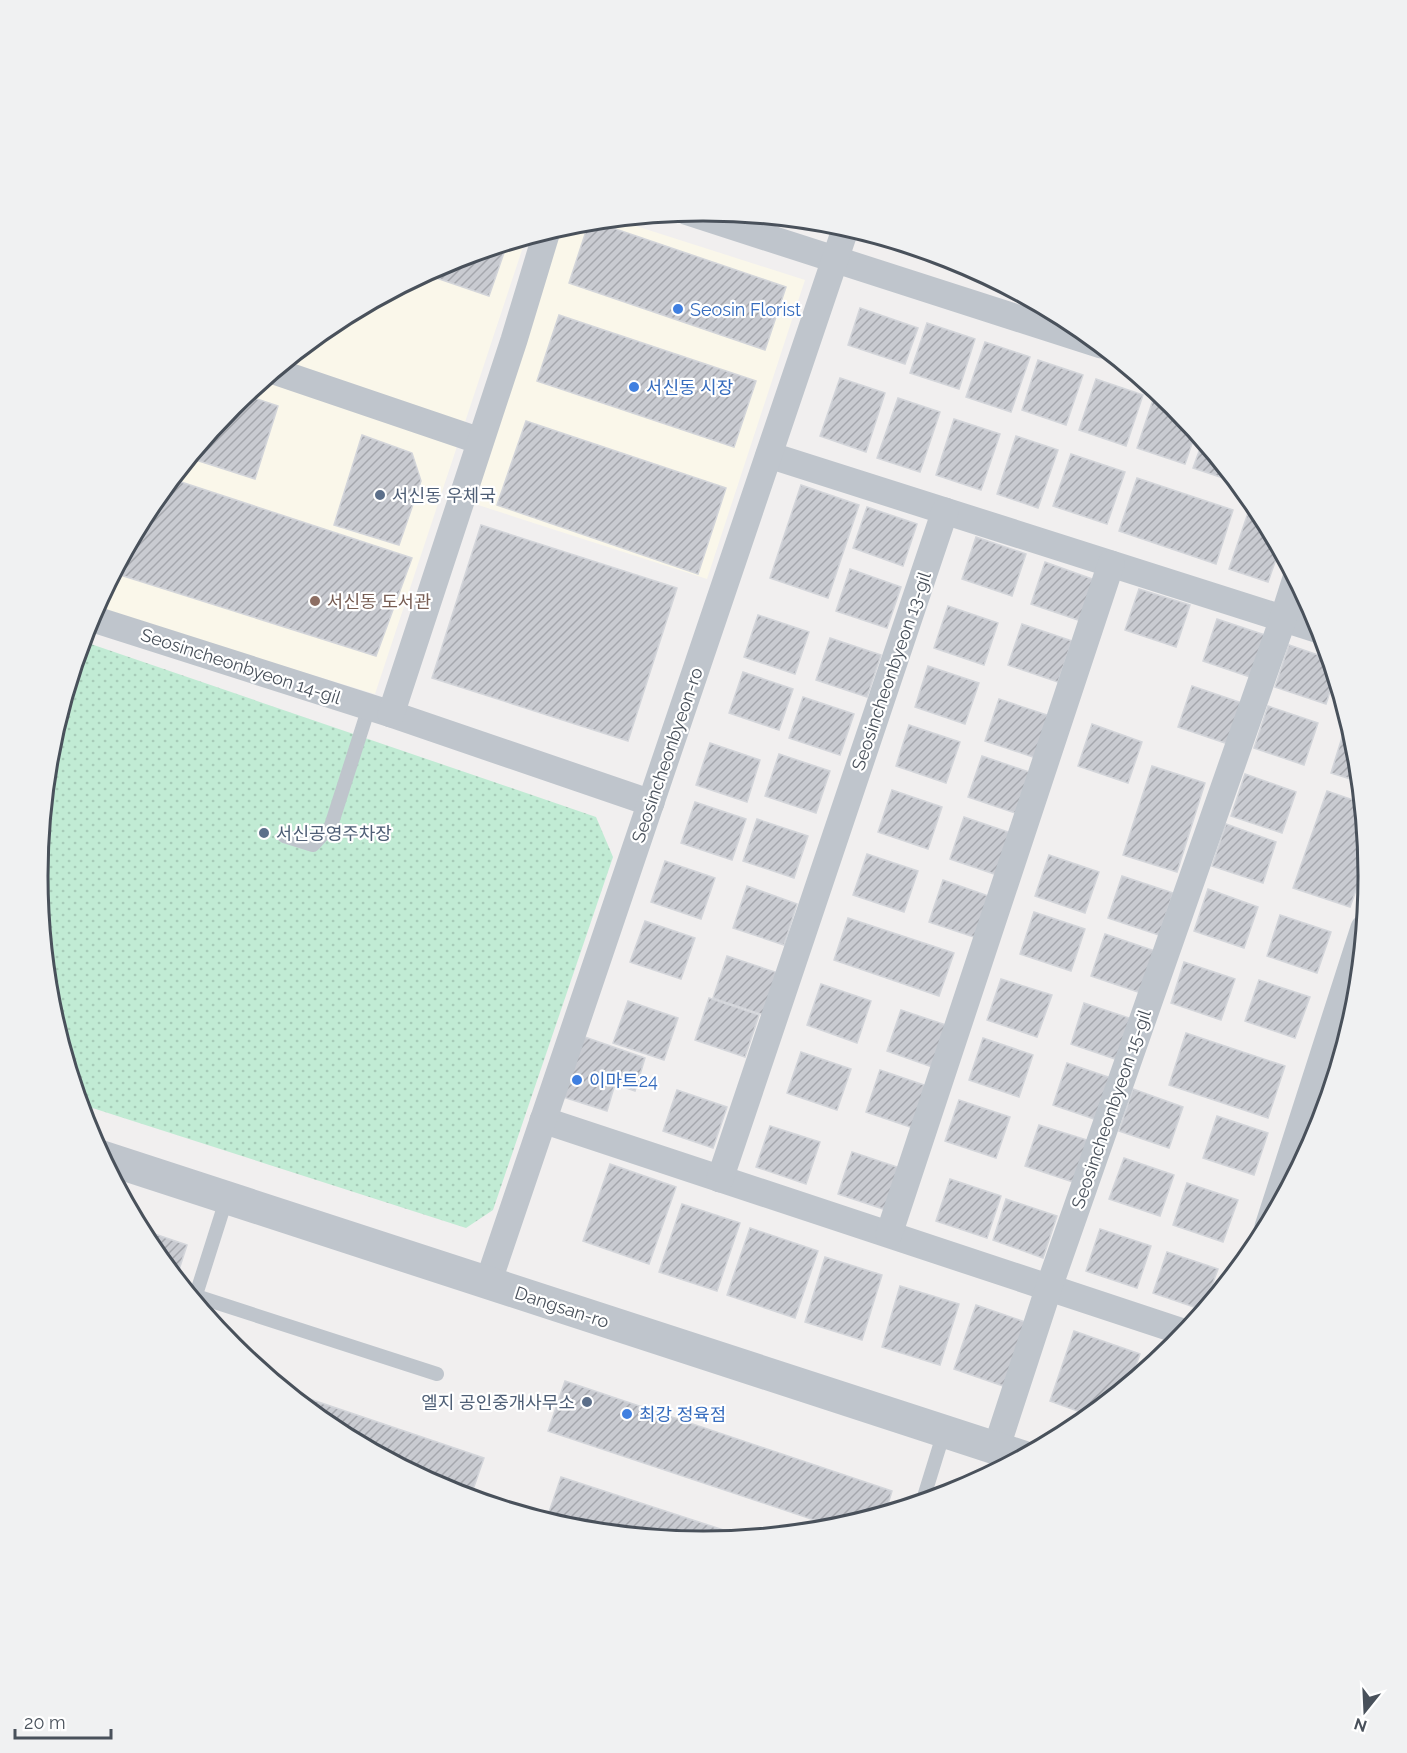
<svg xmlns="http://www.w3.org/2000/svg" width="1407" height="1753" viewBox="0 0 1407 1753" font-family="Raleway,'Noto Sans KR',sans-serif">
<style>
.commercial{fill:#faf7ea}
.grass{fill:url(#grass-dots)}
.building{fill:url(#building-hatch);stroke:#d3d5da;stroke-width:1.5}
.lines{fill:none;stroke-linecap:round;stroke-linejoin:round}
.service{stroke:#bfc5cc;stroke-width:14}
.minor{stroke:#bfc5cc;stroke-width:27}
.tertiary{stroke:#bfc5cc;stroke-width:33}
.shop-dot{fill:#3f7fe0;stroke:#fff;stroke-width:2}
.service-dot{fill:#5c6f8a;stroke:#fff;stroke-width:2}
.education-dot{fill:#8d6e63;stroke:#fff;stroke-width:2}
.labels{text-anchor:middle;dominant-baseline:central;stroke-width:4.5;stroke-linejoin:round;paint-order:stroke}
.shop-label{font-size:18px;fill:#366cbe;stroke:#fff;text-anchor:start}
.service-label{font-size:18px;fill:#4e5e75;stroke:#fff;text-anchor:start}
.education-label{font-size:18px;fill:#785e54;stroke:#fff;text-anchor:start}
.street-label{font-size:18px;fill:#49515b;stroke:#fff}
.rim{fill:none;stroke:#49515b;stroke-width:3}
</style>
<defs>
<pattern id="grass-dots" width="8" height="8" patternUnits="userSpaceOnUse" patternTransform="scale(1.5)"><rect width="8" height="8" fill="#c1ebd4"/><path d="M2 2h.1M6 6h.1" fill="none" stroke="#a7cbb8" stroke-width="1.8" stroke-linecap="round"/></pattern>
<pattern id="building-hatch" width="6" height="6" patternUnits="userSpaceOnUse" patternTransform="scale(1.5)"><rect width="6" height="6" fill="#c9cbd1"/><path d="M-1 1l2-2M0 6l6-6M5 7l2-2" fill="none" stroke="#a5a7ad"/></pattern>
</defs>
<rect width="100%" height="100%" fill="#f1efef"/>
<g class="commercial">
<polygon points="614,219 805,280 707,579 472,503 562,227 574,223"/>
<polygon points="526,238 375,694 95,609 150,506 233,405 334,323 449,261"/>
</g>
<polygon class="grass" points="82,641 596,817 613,857 493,1210 466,1228 80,1104 50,1006 38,876 50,746"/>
<g class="building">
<polygon points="592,221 786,287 765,350 569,283 589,222"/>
<polygon points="507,244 489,296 425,274 449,261"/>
<polygon points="860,308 918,328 905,364 848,345"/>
<polygon points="559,315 756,381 734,447 537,381"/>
<polygon points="927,323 975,339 959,389 910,373"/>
<polygon points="985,342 1030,357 1011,412 966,397"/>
<polygon points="1038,360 1083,375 1066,425 1022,410"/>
<polygon points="840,378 885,393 866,452 820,436"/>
<polygon points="1096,379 1143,395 1126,446 1079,430"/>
<polygon points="245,395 278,406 255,479 190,458 233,405"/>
<polygon points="1154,397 1170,402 1175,406 1196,432 1185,464 1137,448"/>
<polygon points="898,398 940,412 920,472 877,458"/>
<polygon points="954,419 1000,434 981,490 936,475"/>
<polygon points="526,421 726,488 698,574 497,505"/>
<polygon points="362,435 412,453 421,481 399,545 334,525"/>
<polygon points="1016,436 1058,450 1038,508 997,494"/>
<polygon points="1203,440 1238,483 1193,468"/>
<polygon points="1071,454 1125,472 1107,524 1053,506"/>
<polygon points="1137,478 1233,510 1216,564 1119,531"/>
<polygon points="172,479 412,558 376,656 114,573 150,506"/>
<polygon points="801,485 859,505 828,598 770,578"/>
<polygon points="867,507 917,524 903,566 853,548"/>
<polygon points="1250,507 1259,510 1280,548 1268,582 1229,569"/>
<polygon points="481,525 677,588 628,741 432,678"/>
<polygon points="976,537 1026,554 1012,596 962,579"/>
<polygon points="1045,562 1095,580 1081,621 1031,604"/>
<polygon points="850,569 901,587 887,628 836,611"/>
<polygon points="1139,589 1190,605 1176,647 1125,630"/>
<polygon points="948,606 998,623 984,665 934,648"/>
<polygon points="758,615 809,632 795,674 744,657"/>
<polygon points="1217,619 1268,636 1253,678 1203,661"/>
<polygon points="1022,624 1072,641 1058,682 1008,665"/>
<polygon points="830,638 881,655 867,697 816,680"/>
<polygon points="1289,645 1330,659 1335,676 1326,704 1275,687"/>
<polygon points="928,666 979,683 965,724 915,707"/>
<polygon points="743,672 793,689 779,730 729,713"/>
<polygon points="1192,686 1242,703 1228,744 1178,727"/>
<polygon points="803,697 854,714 840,755 789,738"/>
<polygon points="999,699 1050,716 1036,758 985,741"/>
<polygon points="1268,706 1318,723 1304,765 1254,748"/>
<polygon points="1092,724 1142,742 1128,783 1078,766"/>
<polygon points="909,725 960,742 946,783 896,766"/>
<polygon points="1344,731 1353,734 1357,747 1360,782 1331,773"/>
<polygon points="710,743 760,760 747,802 696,785"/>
<polygon points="779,754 830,771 816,813 765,796"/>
<polygon points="982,756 1032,773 1018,814 968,797"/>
<polygon points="1152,766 1205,783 1177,872 1123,855"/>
<polygon points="1245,774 1296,792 1282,833 1231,816"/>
<polygon points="892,790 942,807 928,849 878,832"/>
<polygon points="1327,791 1362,803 1368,857 1350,907 1293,888"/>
<polygon points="695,802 746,819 732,860 681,843"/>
<polygon points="964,817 1014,834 1000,876 950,859"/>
<polygon points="757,819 808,836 794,878 743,861"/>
<polygon points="1226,824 1276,842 1263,883 1212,866"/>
<polygon points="867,854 918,871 904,912 853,895"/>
<polygon points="1049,855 1099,872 1085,913 1035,896"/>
<polygon points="665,861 715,878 701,919 651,902"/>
<polygon points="1122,876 1173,893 1159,935 1108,918"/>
<polygon points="943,880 994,898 980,939 929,922"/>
<polygon points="747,886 797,904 784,945 733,928"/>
<polygon points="1208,889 1258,907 1244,948 1194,931"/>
<polygon points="1034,912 1085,929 1071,971 1020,954"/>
<polygon points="1280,915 1331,932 1317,973 1267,956"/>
<polygon points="848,918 954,953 939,996 834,960"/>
<polygon points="645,921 695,938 681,979 630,962"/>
<polygon points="1105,934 1155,951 1141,993 1091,976"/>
<polygon points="727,956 778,973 764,1015 713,998"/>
<polygon points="1184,962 1235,979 1221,1020 1171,1003"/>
<polygon points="1001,979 1052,995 1037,1037 987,1020"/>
<polygon points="1259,980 1310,997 1295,1038 1245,1021"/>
<polygon points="821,984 871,1001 857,1043 807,1025"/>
<polygon points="709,998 759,1015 745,1057 695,1040"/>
<polygon points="628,1001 678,1018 664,1060 613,1043"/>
<polygon points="1084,1003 1135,1020 1121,1061 1071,1044"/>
<polygon points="901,1010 952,1027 938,1069 887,1051"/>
<polygon points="1352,1012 1355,1013 1342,1055 1338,1054"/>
<polygon points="1186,1033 1285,1066 1268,1118 1169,1085"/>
<polygon points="579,1035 645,1058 635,1091 615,1084 607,1111 560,1096"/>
<polygon points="983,1038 1033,1055 1019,1097 969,1080"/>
<polygon points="801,1052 851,1069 837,1110 787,1093"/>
<polygon points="1067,1063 1117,1080 1103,1122 1053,1105"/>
<polygon points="880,1070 930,1087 916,1129 866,1112"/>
<polygon points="1133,1089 1183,1107 1169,1148 1119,1131"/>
<polygon points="677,1090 727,1107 713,1148 663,1131"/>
<polygon points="959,1100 1010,1117 996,1158 945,1141"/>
<polygon points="1217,1116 1268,1133 1254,1175 1203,1158"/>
<polygon points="1039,1125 1090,1141 1076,1183 1025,1166"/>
<polygon points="770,1126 820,1142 806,1184 756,1167"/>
<polygon points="852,1152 903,1169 889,1211 838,1194"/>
<polygon points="1124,1158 1174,1175 1160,1216 1109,1199"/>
<polygon points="610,1164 676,1187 649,1264 583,1241"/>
<polygon points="950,1179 1001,1196 987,1238 936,1221"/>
<polygon points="1187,1183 1238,1200 1223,1242 1173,1225"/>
<polygon points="1006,1199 1057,1216 1043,1258 993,1240"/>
<polygon points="682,1204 740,1223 717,1291 659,1272"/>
<polygon points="750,1228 818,1251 795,1318 727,1295"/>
<polygon points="140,1229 187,1245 176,1279 150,1246"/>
<polygon points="1100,1229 1151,1246 1137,1288 1086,1271"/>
<polygon points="1167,1252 1218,1269 1203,1310 1153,1293"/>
<polygon points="825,1257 882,1275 862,1340 805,1322"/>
<polygon points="900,1286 959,1304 940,1365 882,1347"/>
<polygon points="976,1305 1028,1323 1006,1387 954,1369"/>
<polygon points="1074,1331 1140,1354 1129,1385 1091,1416 1050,1401"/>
<polygon points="565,1381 892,1491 885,1514 838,1528 548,1431"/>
<polygon points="286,1391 484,1458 470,1498 448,1492 333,1430"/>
<polygon points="561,1477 748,1538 703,1542 573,1530 546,1521"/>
</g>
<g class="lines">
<g class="service">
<polyline points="284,836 313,845 331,826 369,707"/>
<polyline points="196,1296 437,1374"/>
<polyline points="194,1301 227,1197"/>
<polyline points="922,1503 944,1432"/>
</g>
<g class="minor">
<polyline points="688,212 1101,345"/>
<polyline points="274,371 480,441"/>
<polyline points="769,455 1322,631"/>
<polyline points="90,618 391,714 651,803"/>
<polyline points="391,714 514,340 547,231"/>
<polyline points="543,1120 1186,1333"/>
<polyline points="720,1179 945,511"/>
<polyline points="1268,1227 1364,928"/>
<polyline points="889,1234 1111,564"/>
<polyline points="488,1283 846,227"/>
<polyline points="996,1449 1049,1287 1283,619 1296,578"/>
</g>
<polyline class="tertiary" points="102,1157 1023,1457"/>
</g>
<g class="shop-dot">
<circle cx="678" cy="309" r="6"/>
<circle cx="634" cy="387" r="6"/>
<circle cx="577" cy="1080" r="6"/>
<circle cx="627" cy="1414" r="6"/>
</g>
<g class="service-dot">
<circle cx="380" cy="495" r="6"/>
<circle cx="264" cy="833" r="6"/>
<circle cx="587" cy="1402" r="6"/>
</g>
<circle class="education-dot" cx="315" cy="601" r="6"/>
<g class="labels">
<g class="shop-label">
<text x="690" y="309">Seosin Florist</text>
<text x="646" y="387">서신동 시장</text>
<text x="589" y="1080">이마트24</text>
<text x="639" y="1414">최강 정육점</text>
</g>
<g class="service-label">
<text x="392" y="495">서신동 우체국</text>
<text x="276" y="833">서신공영주차장</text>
<text x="575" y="1402" text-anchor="end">엘지 공인중개사무소</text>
</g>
<g class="education-label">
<text x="327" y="601">서신동 도서관</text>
</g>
<g class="street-label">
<text transform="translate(241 666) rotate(18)">Seosincheonbyeon 14-gil</text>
<text transform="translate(891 671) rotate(-71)">Seosincheonbyeon 13-gil</text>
<text transform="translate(667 755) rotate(-71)">Seosincheonbyeon-ro</text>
<text transform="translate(1111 1109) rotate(-71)">Seosincheonbyeon 15-gil</text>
<text transform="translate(562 1307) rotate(18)">Dangsan-ro</text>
</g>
</g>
<path d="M0 0H1407V1753H0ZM48 876a655 655 0 1 1 1310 0a655 655 0 1 1-1310 0Z" fill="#f0f1f2" fill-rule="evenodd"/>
<path class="rim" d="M48 876a655 655 0 1 1 1310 0a655 655 0 1 1-1310 0Z"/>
<g transform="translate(1365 1711) rotate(198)" stroke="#ffffff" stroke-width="4.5" paint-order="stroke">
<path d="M0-4.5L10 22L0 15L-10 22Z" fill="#49515b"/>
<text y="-9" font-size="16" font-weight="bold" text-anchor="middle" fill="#49515b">N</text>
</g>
<path d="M15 1729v9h96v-9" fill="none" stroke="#49515b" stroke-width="3"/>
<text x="24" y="1729" font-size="18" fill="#49515b" stroke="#ffffff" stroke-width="4.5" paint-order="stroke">20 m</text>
</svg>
